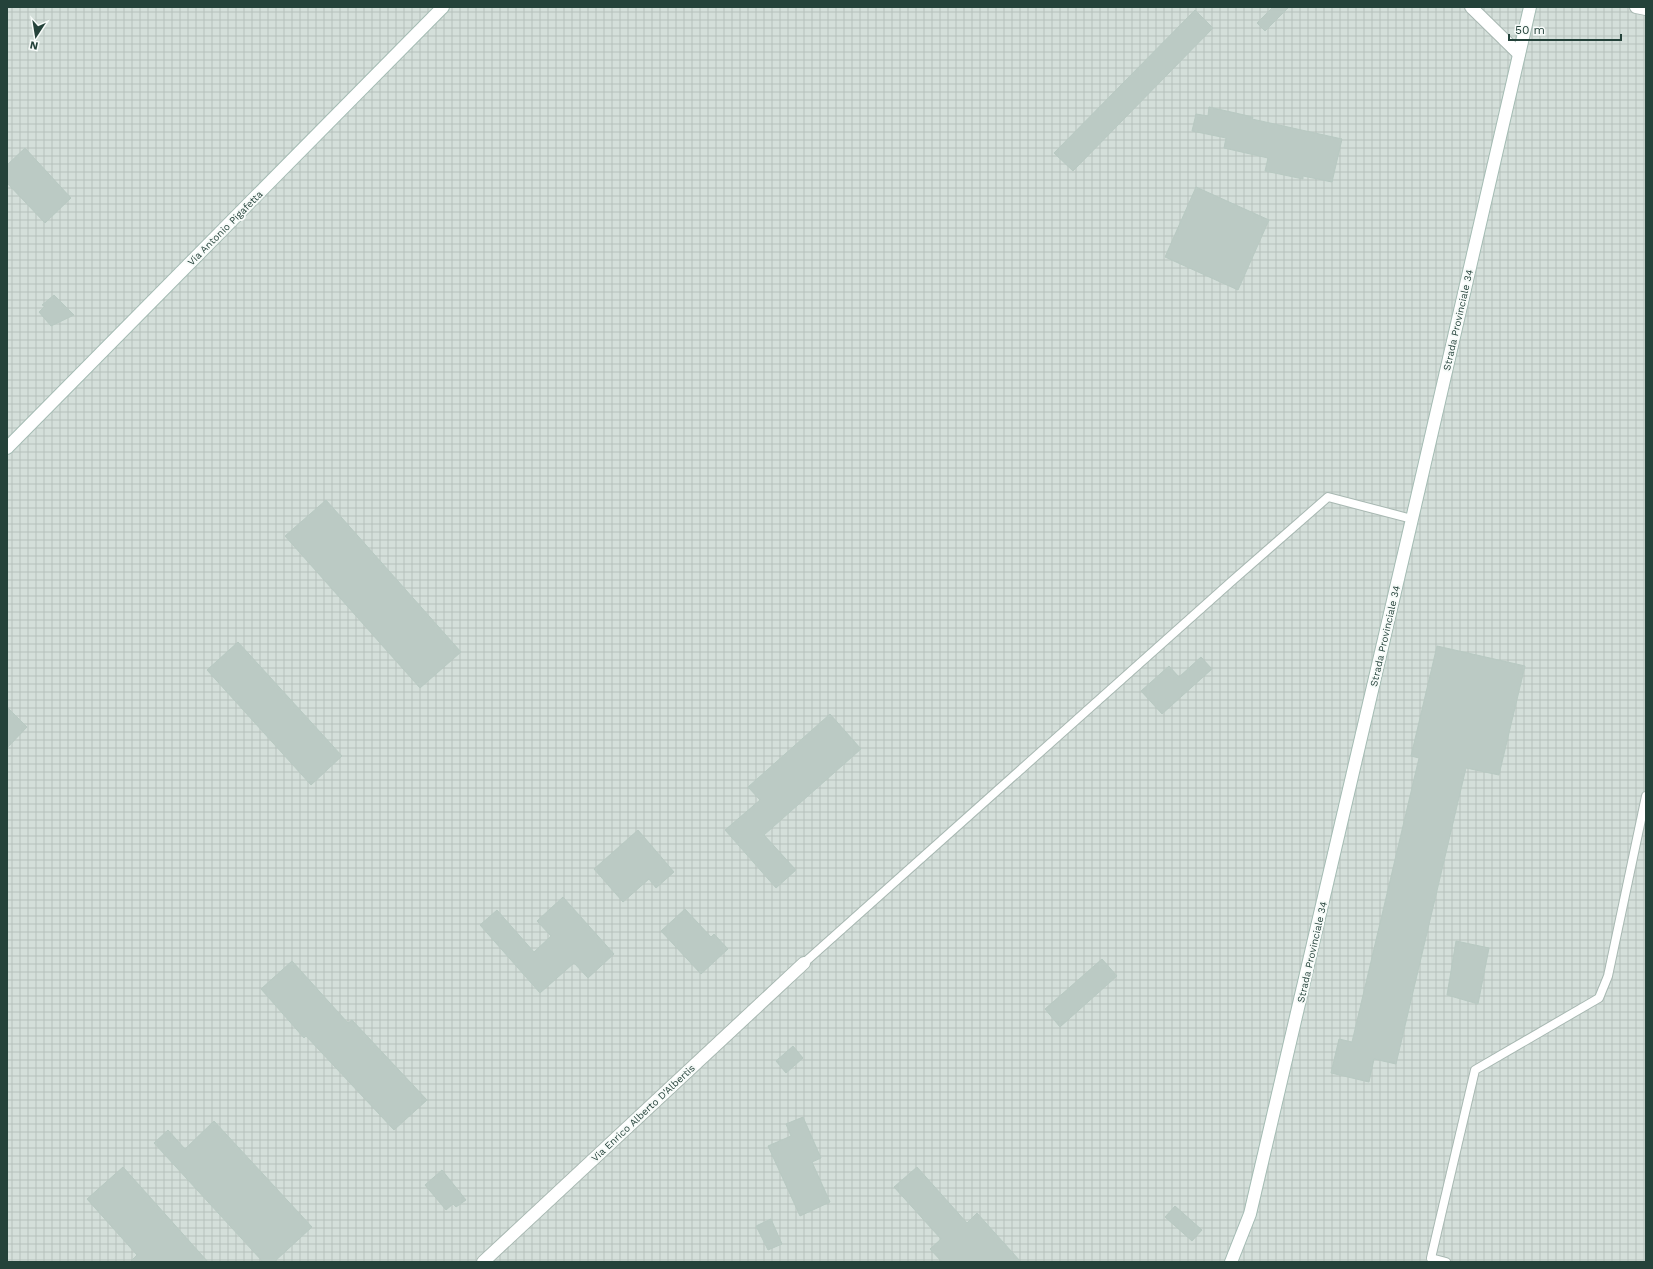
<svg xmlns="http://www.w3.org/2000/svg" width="1653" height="1269" viewBox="0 0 1653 1269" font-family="'Work Sans',sans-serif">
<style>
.industrial{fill:url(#industrial-grid)}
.building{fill:#bbcac4;stroke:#b8c9c2}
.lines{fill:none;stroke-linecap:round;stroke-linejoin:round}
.lane-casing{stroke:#a8b8b2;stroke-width:10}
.street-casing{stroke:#a8b8b2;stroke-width:14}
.secondary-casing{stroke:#a4bbb3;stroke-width:14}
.lane{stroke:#fff;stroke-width:8}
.street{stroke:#fff;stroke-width:12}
.secondary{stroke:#fff;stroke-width:12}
.labels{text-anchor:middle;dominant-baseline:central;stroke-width:4;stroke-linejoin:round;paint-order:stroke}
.street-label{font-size:10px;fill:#24423a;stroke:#f7fbf9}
</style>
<defs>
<pattern id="industrial-grid" width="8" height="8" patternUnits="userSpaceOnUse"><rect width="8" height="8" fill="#d4dfda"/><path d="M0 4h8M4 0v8" fill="none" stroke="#b6c1bc"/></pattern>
</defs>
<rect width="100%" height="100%" fill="#e6efeb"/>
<rect class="industrial" x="7" y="7" width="1639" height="1255"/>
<g class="building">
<polygon points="1273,7 1289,7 1265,31 1257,23"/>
<polygon points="1195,10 1213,28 1073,171 1054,153"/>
<polygon points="1209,107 1253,117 1252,119 1342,139 1332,182 1303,176 1303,179 1265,171 1268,158 1224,148 1226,138 1192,131 1196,114 1208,116"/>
<polygon points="25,148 71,198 45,223 7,183 7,165"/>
<polygon points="1196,187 1269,220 1238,290 1165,257"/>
<polygon points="54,295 74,315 51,326 39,312 45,306 42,305"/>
<polygon points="326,500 461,652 420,688 285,536"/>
<polygon points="238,642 342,756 311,785 207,670"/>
<polygon points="1437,646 1525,666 1499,775 1466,768 1396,1064 1374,1059 1369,1082 1331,1073 1339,1039 1352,1042 1419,758 1411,756"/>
<polygon points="1201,657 1212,669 1162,714 1141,691 1169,666 1179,677"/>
<polygon points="7,707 27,727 7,748"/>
<polygon points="830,714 861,749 764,835 796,870 776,888 725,830 760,800 748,787"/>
<polygon points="638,830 674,872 656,888 649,879 623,902 594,869"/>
<polygon points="563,897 614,954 588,978 574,963 540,993 480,925 497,910 534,952 551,936 537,921"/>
<polygon points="685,909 711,937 714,934 728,949 701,974 661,931"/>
<polygon points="1456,941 1489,948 1478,1004 1447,995"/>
<polygon points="1102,959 1117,976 1060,1027 1045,1009"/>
<polygon points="292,961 348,1023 352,1020 427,1100 394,1130 306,1036 304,1038 261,989"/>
<polygon points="793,1046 803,1058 786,1073 776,1061"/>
<polygon points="803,1117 821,1158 812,1162 830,1202 800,1216 768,1146 791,1136 786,1124"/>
<polygon points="214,1121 312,1227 274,1262 263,1262 154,1143 168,1130 185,1149"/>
<polygon points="123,1167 208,1262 130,1262 137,1255 87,1199"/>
<polygon points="917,1167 967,1223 977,1213 1021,1262 942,1262 930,1249 941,1239 894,1187"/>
<polygon points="442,1170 466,1200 456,1207 453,1204 446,1210 425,1185"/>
<polygon points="1175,1206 1202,1230 1192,1241 1165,1217"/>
<polygon points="771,1219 782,1244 768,1250 756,1226"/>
</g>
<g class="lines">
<g class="lane-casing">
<g id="lane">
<polyline points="804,963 1232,581 1328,497 1412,519"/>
<polyline points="1446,1262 1431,1258 1475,1070 1599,998 1608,976 1646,796"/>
</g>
</g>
<g class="street-casing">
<g id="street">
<polyline points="1471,7 1519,54"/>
<polyline points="1636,7 1646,9"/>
<polyline points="483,1262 804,963"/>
</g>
</g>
<g class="secondary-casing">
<g id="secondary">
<polyline points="7,448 443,7"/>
<polyline points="1231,1262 1250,1214 1412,519 1530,7"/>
</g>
</g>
<use href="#lane" class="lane"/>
<use href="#street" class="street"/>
<use href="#secondary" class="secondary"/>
</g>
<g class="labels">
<g class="street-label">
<text transform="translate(225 228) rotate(-45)">Via Antonio Pigafetta</text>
<text transform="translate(1458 320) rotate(-77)">Strada Provinciale 34</text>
<text transform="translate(1385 636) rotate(-77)">Strada Provinciale 34</text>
<text transform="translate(1312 952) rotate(-77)">Strada Provinciale 34</text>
<text transform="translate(643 1113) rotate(-43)">Via Enrico Alberto D'Albertis</text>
</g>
</g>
<rect width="1653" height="1269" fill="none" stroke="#24423a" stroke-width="16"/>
<g transform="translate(36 36) rotate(192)" stroke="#f7fbf9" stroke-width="3" paint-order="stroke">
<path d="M0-3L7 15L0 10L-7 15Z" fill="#24423a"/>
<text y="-6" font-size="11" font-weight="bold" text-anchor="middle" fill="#24423a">N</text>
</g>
<path d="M1509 34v6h112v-6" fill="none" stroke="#24423a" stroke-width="2"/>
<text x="1515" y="34" font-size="12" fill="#24423a" stroke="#f7fbf9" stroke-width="3" paint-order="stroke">50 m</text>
</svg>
